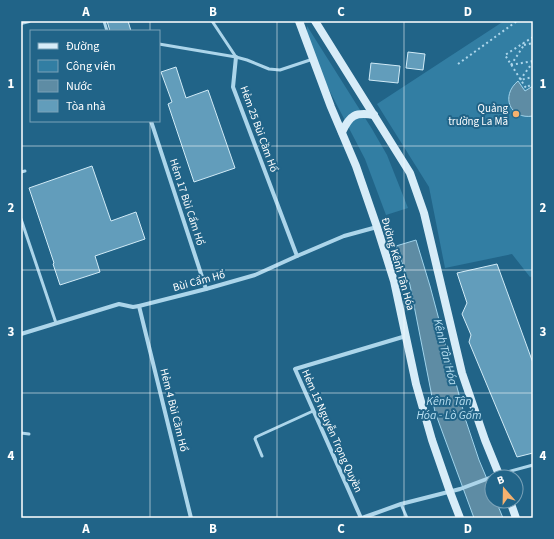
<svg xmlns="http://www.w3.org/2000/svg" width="554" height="539" viewBox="0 0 554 539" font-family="'Source Sans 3',sans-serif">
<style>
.green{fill:#327ea3}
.water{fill:#5e8ca4;stroke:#a0d3eb}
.building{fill:#629dbb;stroke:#d1ebf7}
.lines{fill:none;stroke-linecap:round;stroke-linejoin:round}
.path{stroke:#acd5ea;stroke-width:2;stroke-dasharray:2 3;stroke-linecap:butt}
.lane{stroke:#acd5ea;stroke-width:3}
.street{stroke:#acd5ea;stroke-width:4}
.secondary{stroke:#d7ecf8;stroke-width:8}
.grid{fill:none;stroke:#fff;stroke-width:1;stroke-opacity:0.55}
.poi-dot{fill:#f6b16e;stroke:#216488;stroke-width:1.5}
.labels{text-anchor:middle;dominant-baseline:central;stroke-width:4;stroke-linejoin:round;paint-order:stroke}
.poi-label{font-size:11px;fill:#fff;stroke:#216488;text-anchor:end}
.street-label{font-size:11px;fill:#fff;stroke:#216488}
.water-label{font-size:12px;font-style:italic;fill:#b8dff1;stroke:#216488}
.neatline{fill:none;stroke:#fff;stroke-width:1.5}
.grid-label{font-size:13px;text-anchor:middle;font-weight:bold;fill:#fff}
</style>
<rect width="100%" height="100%" fill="#216488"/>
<g class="green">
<polygon points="504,21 533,21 533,276 530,277 512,254 445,268 429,187 377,104"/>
<polygon points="307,26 372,129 387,155 408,208 386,215 365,159 313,59 307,42"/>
</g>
<g class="water">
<path d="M518,81L525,91L533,86V116C510,120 500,96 518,81Z"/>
<polygon points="416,240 430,286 466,421 479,460 492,491 492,501 496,501 503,518 474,518 435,412 410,285 396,246"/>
</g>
<g class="building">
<polygon points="107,21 128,21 131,31 110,31"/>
<polygon points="408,52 425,54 423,70 406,68"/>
<polygon points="371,63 400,66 398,83 369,80"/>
<polygon points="176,67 186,98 208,90 235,168 194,182 168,104 172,102 161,72"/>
<polygon points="92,166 111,221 136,212 145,239 95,256 100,272 60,285 53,264 54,263 29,188"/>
<polygon points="497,264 533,363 533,453 517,457 469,342 471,335 462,314 467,303 457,273"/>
</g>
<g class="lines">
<g class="path">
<polyline points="533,37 505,55 526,88 533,83"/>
<polyline points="524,45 533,43"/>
<polyline points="533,62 520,80 533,77"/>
<polyline points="458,64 517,21"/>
<polyline points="511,65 524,45 523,43"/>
<polyline points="511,65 533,61"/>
</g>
<g class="lane">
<polyline points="104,21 107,31"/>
<polyline points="212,21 236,57"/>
<polyline points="159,44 236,57 247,60 269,69 280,70 313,59"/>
<polyline points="21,172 25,171"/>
<polyline points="21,219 56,323"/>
<polyline points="21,433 29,434"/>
<polyline points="262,456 255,439 256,437 313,411"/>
<polyline points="500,474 533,465"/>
<polyline points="401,504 407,518"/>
</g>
<g class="street">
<polyline points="21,23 29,21"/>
<polyline points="236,57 233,87 297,256"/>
<polyline points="151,121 206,289"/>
<polyline points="139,306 191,518"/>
<polyline points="21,334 119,304 133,307 139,306 206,289 255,275 297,256 344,236 377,227"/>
<polyline points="361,518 295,369 406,336"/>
<polyline points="362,518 401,504 460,489 492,477"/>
</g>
<g class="secondary">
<polyline points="299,21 331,107 356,166 377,227 394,281 416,384 432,440 450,492 460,518"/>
<polyline points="315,21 410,173 424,213 462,373 485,440 500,477"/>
<path d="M342,132C350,115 355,112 374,115"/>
<polyline points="510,501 516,518"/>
</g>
</g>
<path class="grid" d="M150,21V31M277,21V518M404,21V518M150,121V518M21,146H533M21,270H533M21,393H533"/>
<circle class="poi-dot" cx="516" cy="114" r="4"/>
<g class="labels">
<g class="poi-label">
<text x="508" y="108">Quảng<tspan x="508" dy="13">trường La Mã</tspan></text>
</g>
<g class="street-label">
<text transform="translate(259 129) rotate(70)">Hẻm 25 Bùi Cầm Hổ</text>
<text transform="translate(187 202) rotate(72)">Hẻm 17 Bùi Cẩm Hổ</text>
<text transform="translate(398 264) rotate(74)">Đường Kênh Tân Hóa</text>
<text transform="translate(199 281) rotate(-15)">Bùi Cẩm Hổ</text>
<text transform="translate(174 410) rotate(76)">Hẻm 4 Bùi Cầm Hổ</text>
<text transform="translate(332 431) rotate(66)">Hẻm 15 Nguyễn Trọng Quyền</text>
</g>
<g class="water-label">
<text transform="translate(445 352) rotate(76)">Kênh Tân Hóa</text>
<text x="449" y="401">Kênh Tân<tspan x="449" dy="14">Hóa - Lò Gốm</tspan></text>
</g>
</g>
<rect width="554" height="539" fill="none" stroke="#216488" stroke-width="44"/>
<rect x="30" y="30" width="130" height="92" fill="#216488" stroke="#7aa2b8"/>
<rect x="38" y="43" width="20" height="6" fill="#d7ecf8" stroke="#7aa2b8"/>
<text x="66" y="50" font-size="12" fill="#ffffff">Đường</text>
<rect x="38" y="60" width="20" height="12" fill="#327ea3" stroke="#7aa2b8"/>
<text x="66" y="70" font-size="12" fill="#ffffff">Công viên</text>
<rect x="38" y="80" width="20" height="12" fill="#5e8ca4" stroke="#7aa2b8"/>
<text x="66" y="90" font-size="12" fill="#ffffff">Nước</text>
<rect x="38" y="100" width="20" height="12" fill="#629dbb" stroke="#7aa2b8"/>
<text x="66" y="110" font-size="12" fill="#ffffff">Tòa nhà</text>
<g transform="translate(504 489) rotate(340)"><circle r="19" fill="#216488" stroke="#7aa2b8"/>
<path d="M0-3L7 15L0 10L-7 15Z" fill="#f6b16e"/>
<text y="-6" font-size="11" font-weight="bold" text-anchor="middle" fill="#ffffff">B</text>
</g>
<rect x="22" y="22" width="510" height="495" class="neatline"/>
<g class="grid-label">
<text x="86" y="16">A</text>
<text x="213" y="16">B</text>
<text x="341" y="16">C</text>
<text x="468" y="16">D</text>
<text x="11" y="88">1</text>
<text x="543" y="88">1</text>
<text x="11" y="212">2</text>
<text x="543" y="212">2</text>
<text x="11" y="336">3</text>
<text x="543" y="336">3</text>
<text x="11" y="460">4</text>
<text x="543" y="460">4</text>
<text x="86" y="533">A</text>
<text x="213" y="533">B</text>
<text x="341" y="533">C</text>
<text x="468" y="533">D</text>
</g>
</svg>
